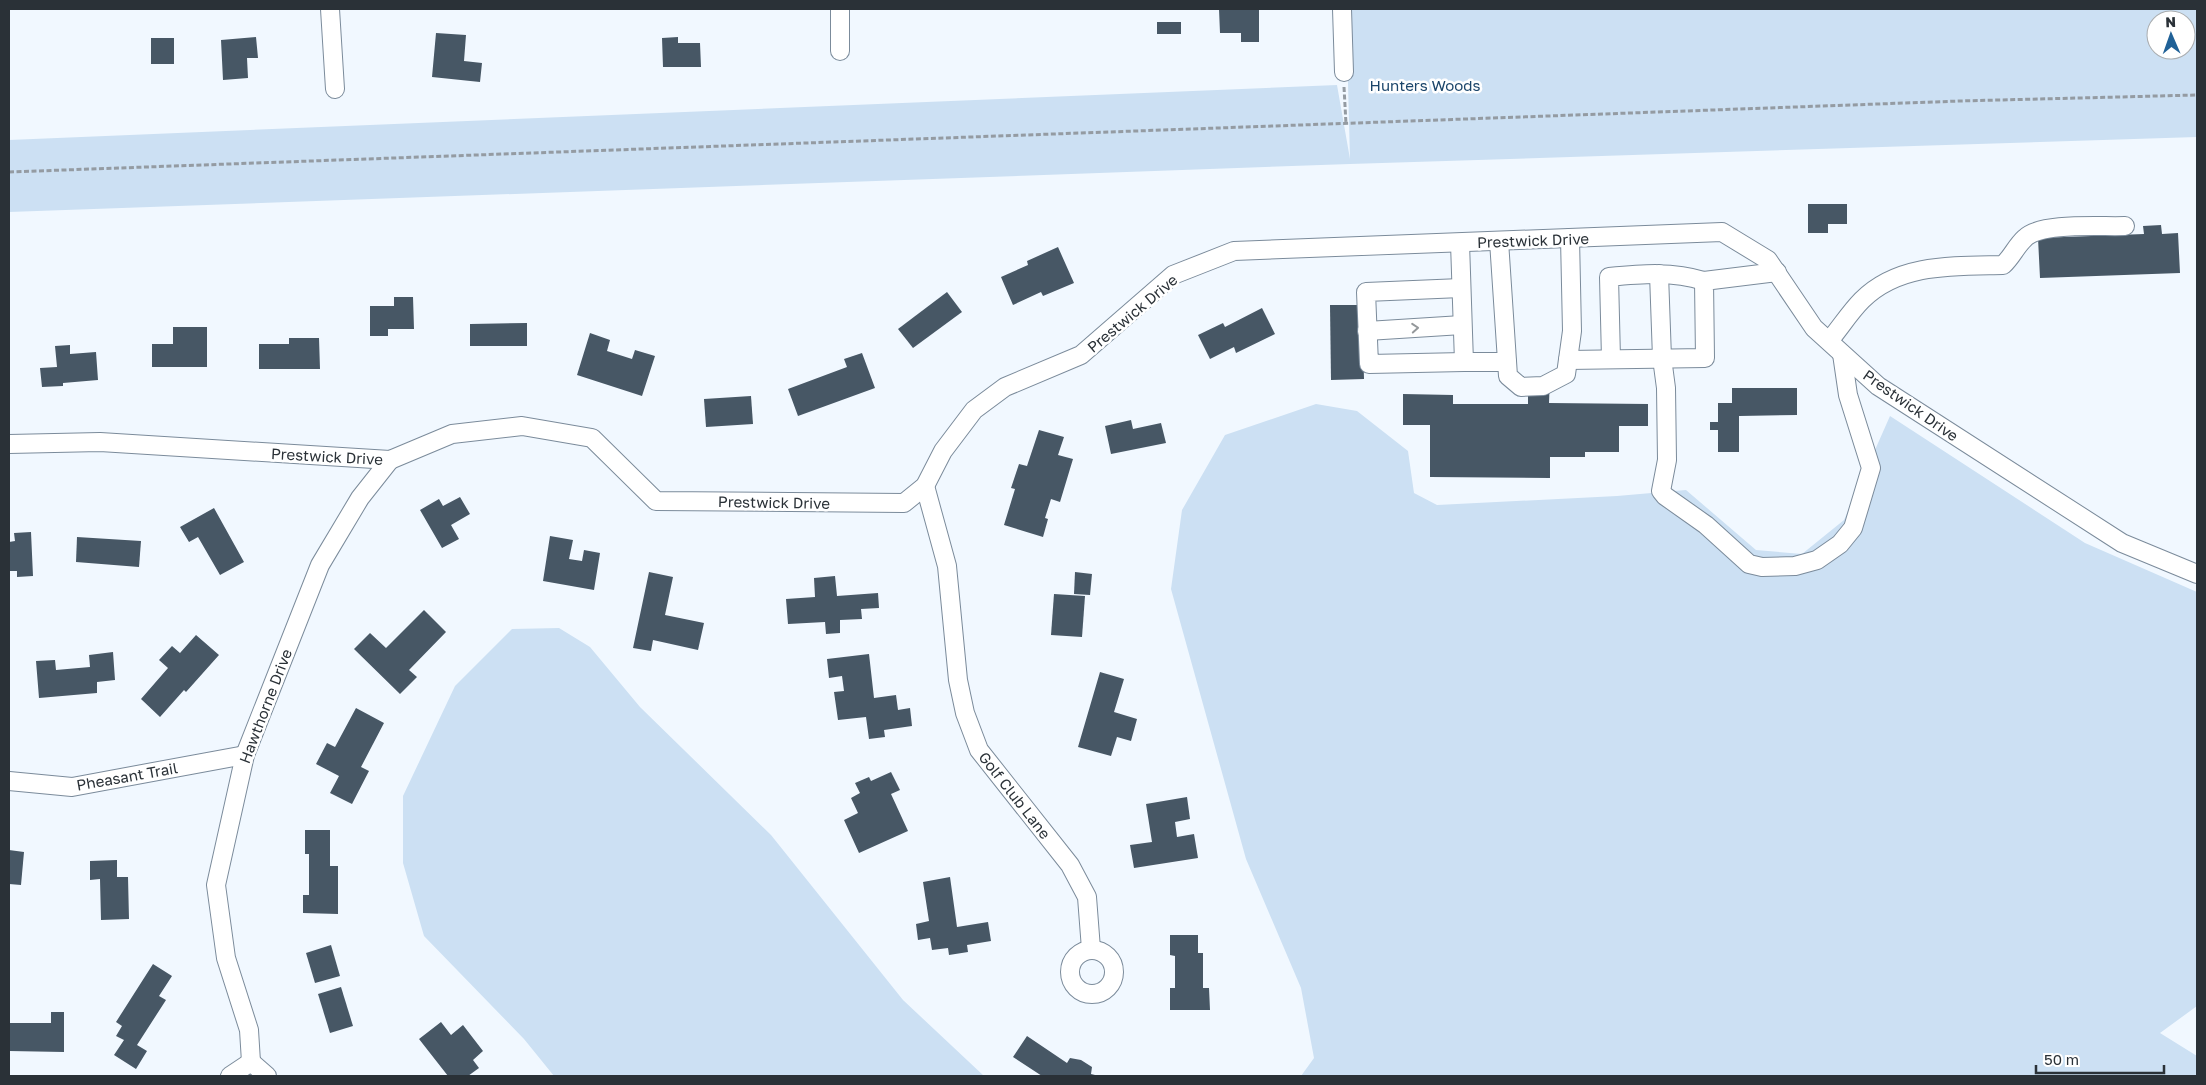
<svg xmlns="http://www.w3.org/2000/svg" width="2206" height="1085" viewBox="0 0 2206 1085" font-family="'Golos Text',sans-serif">
<style>
.green{fill:#cce0f3;fill-rule:evenodd}
.building{fill:#475765}
.lines{fill:none;stroke-linecap:round;stroke-linejoin:round}
.minor-casing{stroke:#7b8b9b;stroke-width:20}
.path{stroke:#949ba2;stroke-width:3;stroke-dasharray:5 2.5;stroke-linecap:butt}
.minor{stroke:#fff;stroke-width:18}
.oneway{stroke:#94989b}
.labels{text-anchor:middle;dominant-baseline:central;stroke-width:5;stroke-linejoin:round;paint-order:stroke}
.park-label{font-size:15px;fill:#1b456a;stroke:#fff}
.street-label{font-size:15px;fill:#2a3137;stroke:#fff}
</style>
<rect width="100%" height="100%" fill="#f1f8ff"/>
<g class="green">
<path d="M1346,9H2197V137L1350,164L9,212V140L1337,85L1350,159ZM2156,20H2186V50H2156Z"/>
<polygon points="1316,404 1357,411 1408,451 1414,493 1437,505 1617,496 1686,490 1756,550 1802,554 1844,520 1890,416 2085,543 2197,592 2197,1006 2160,1033 2197,1056 2197,1076 1301,1076 1314,1058 1301,988 1246,859 1171,589 1182,510 1225,435"/>
<polygon points="559,628 590,647 640,707 771,835 903,1000 984,1076 554,1076 524,1039 424,936 403,863 403,796 455,686 512,629"/>
</g>
<g class="building">
<polygon points="1219,9 1259,9 1259,42 1241,42 1241,33 1220,33"/>
<rect x="1157" y="22" width="24" height="12"/>
<polygon points="436,33 466,35 464,61 482,63 480,82 432,77"/>
<polygon points="256,37 258,58 247,58 248,78 223,80 221,40"/>
<polygon points="678,37 678,43 700,43 701,67 663,67 662,38"/>
<rect x="151" y="38" width="23" height="26"/>
<polygon points="1808,204 1847,204 1847,224 1828,224 1828,233 1808,233"/>
<polygon points="2161,225 2162,234 2178,233 2180,273 2040,278 2038,238 2144,234 2143,226"/>
<polygon points="1058,247 1074,283 1043,296 1041,292 1013,305 1001,277 1028,265 1027,261"/>
<polygon points="947,292 962,312 913,348 898,329"/>
<polygon points="394,297 413,297 414,329 388,329 388,336 370,336 370,306 394,306"/>
<polygon points="1330,305 1362,305 1364,379 1331,380"/>
<polygon points="1262,308 1275,334 1236,353 1234,347 1210,359 1198,335 1223,323 1225,327"/>
<polygon points="527,323 527,346 470,346 470,324"/>
<polygon points="173,327 207,327 207,367 152,367 152,344 173,344"/>
<polygon points="590,333 610,340 607,351 632,359 635,350 655,356 642,396 577,375"/>
<polygon points="289,338 319,338 320,369 259,369 259,344 289,344"/>
<polygon points="70,345 70,354 96,352 98,380 63,383 63,386 42,387 40,368 57,367 55,346"/>
<polygon points="862,353 875,388 798,416 788,389 847,367 844,359"/>
<polygon points="1528,377 1550,377 1549,403 1648,404 1648,426 1619,426 1619,452 1585,452 1585,457 1550,457 1550,478 1430,477 1430,425 1403,425 1403,394 1453,395 1453,404 1528,404"/>
<polygon points="1732,388 1797,388 1797,415 1739,416 1739,452 1718,452 1718,430 1710,430 1710,422 1718,422 1718,403 1732,403"/>
<polygon points="751,396 753,424 706,427 704,399"/>
<polygon points="1131,420 1133,429 1161,423 1166,443 1111,454 1105,426"/>
<polygon points="1039,430 1064,437 1058,455 1073,459 1060,502 1051,499 1045,518 1048,519 1043,537 1004,525 1015,489 1011,488 1019,464 1027,466"/>
<polygon points="460,497 470,514 451,525 459,539 442,548 420,510 439,499 443,506"/>
<polygon points="214,508 244,562 220,575 198,537 189,542 180,527"/>
<polygon points="31,532 33,576 17,577 17,571 9,571 9,542 15,541 14,533"/>
<polygon points="550,536 573,540 569,559 582,561 584,550 600,553 594,590 543,581"/>
<polygon points="77,537 141,541 139,567 76,562"/>
<polygon points="649,572 673,577 665,615 704,623 698,650 653,640 651,651 633,648"/>
<polygon points="1075,572 1092,574 1090,595 1074,594"/>
<polygon points="835,576 837,596 878,593 879,608 861,609 862,619 840,620 840,633 826,634 825,622 788,624 786,599 815,597 814,578"/>
<polygon points="1054,594 1085,596 1082,637 1051,635"/>
<polygon points="424,610 446,632 409,670 417,677 400,694 354,649 370,633 386,648"/>
<polygon points="196,635 219,655 186,692 184,690 160,717 141,699 168,668 159,660 172,646 180,653"/>
<polygon points="113,652 115,680 97,682 97,693 39,698 36,661 55,660 56,670 90,667 89,655"/>
<polygon points="869,654 874,698 896,695 898,710 910,708 912,726 884,730 885,737 869,739 866,717 838,720 834,692 844,691 842,676 829,678 827,659"/>
<polygon points="1100,672 1124,679 1114,712 1137,719 1131,741 1117,737 1111,756 1078,747"/>
<polygon points="356,708 384,723 361,767 369,771 352,804 330,793 339,776 316,764 327,743 335,747"/>
<polygon points="891,772 900,790 891,794 908,831 859,853 844,820 858,813 851,798 860,793 855,783 869,777 871,781"/>
<polygon points="1187,797 1190,819 1175,822 1177,837 1194,834 1198,858 1134,868 1130,845 1152,842 1146,804"/>
<polygon points="305,830 330,830 330,866 338,866 338,914 303,913 303,895 309,895 309,854 305,854"/>
<polygon points="9,850 24,852 21,885 9,884"/>
<polygon points="117,860 117,877 128,877 129,919 101,920 100,879 90,880 90,861"/>
<polygon points="950,877 957,927 988,922 991,941 967,945 968,952 949,955 948,948 932,950 930,938 918,940 916,924 929,921 923,882"/>
<polygon points="1170,935 1198,935 1198,953 1203,953 1203,988 1209,988 1210,1010 1170,1010 1170,988 1175,988 1175,956 1170,955"/>
<polygon points="331,945 340,976 315,983 306,953"/>
<polygon points="153,964 172,976 159,996 166,1000 137,1045 147,1051 136,1069 114,1055 124,1040 116,1036 122,1026 116,1022"/>
<polygon points="341,987 353,1026 330,1033 318,994"/>
<polygon points="51,1012 64,1012 64,1052 9,1051 9,1023 51,1023"/>
<polygon points="441,1022 451,1035 463,1025 483,1051 473,1060 479,1068 468,1076 448,1076 419,1039"/>
<polygon points="1027,1036 1067,1063 1070,1058 1081,1060 1092,1067 1091,1074 1099,1076 1042,1076 1013,1057"/>
</g>
<g class="lines">
<g class="minor-casing">
<g id="minor">
<polyline points="330,9 335,89"/>
<polyline points="1342,9 1344,72"/>
<polyline points="840,51 840,9"/>
<polyline points="1499,241 1508,376 1521,387 1543,386 1566,374 1572,331 1570,238"/>
<polyline points="1460,243 1464,362 1507,362"/>
<polyline points="1659,274 1662,358 1666,388 1667,460 1661,491 1665,496 1706,525 1749,564 1762,567 1795,566 1817,560 1840,544 1853,528 1871,468 1848,395 1842,354"/>
<polyline points="1461,288 1366,292 1369,364 1464,362"/>
<polyline points="1367,331 1462,325"/>
<path d="M1829,341C1840,328 1850,312 1862,300C1899,263 1954,266 2003,265C2012,257 2016,246 2025,238C2041,222 2101,227 2125,226"/>
<path d="M1611,359L1609,277C1641,274 1673,271 1704,281"/>
<polyline points="1568,360 1705,358 1704,281 1777,272"/>
<polyline points="9,444 100,442 390,460 452,434 522,426 592,438 656,501 904,503 925,486 943,451 974,410 1005,387 1081,355 1173,275 1234,251 1722,232 1768,260 1814,328 1878,386 2122,543 2197,574"/>
<polyline points="925,486 947,566 958,680 965,713 979,750 1070,865 1087,897 1091,949"/>
<polyline points="9,781 72,787 245,755"/>
<circle cx="1092" cy="972" r="22"/>
<polyline points="251,1062 249,1030 226,958 216,885 245,755 320,565 360,498 390,460"/>
<polyline points="251,1062 267,1076"/>
<polyline points="230,1076 251,1062"/>
</g>
</g>
<g class="path">
<polyline points="1344,87 1346,124"/>
<polyline points="9,172 1960,101 2197,95"/>
</g>
<use href="#minor" class="minor"/>
</g>
<defs><path id="oneway-chevron" d="M-2-3.5L2.5 0L-2 3.5" fill="none" stroke-width="1.6" stroke-linecap="round" stroke-linejoin="round" transform="scale(1.25)"/></defs>
<use class="oneway" href="#oneway-chevron" transform="translate(1415 328) rotate(-4)"/>
<g class="labels">
<g class="park-label">
<text x="1425" y="85">Hunters Woods</text>
</g>
<g class="street-label">
<text transform="translate(1533 240) rotate(-2)">Prestwick Drive</text>
<text transform="translate(1132 313) rotate(-40)">Prestwick Drive</text>
<text transform="translate(1911 405) rotate(35)">Prestwick Drive</text>
<text transform="translate(327 456) rotate(3)">Prestwick Drive</text>
<text transform="translate(774 502) rotate(1)">Prestwick Drive</text>
<text transform="translate(265 706) rotate(-69)">Hawthorne Drive</text>
<text transform="translate(127 776) rotate(-10)">Pheasant Trail</text>
<text transform="translate(1015 795) rotate(52)">Golf Club Lane</text>
</g>
</g>
<rect width="2206" height="1085" fill="none" stroke="#2a3137" stroke-width="20"/>
<g transform="translate(2171 35) rotate(358)"><circle r="24" fill="#ffffff" stroke="#aaadaf"/>
<path d="M0-4L9 19L0 12L-9 19Z" fill="#206197"/>
<text y="-8" font-size="14" font-weight="bold" text-anchor="middle" fill="#2a3137">N</text>
</g>
<path d="M2036 1065v8h128v-8" fill="none" stroke="#2a3137" stroke-width="2.5"/>
<text x="2044" y="1065" font-size="15" fill="#2a3137" stroke="#ffffff" stroke-width="4" paint-order="stroke">50 m</text>
</svg>
